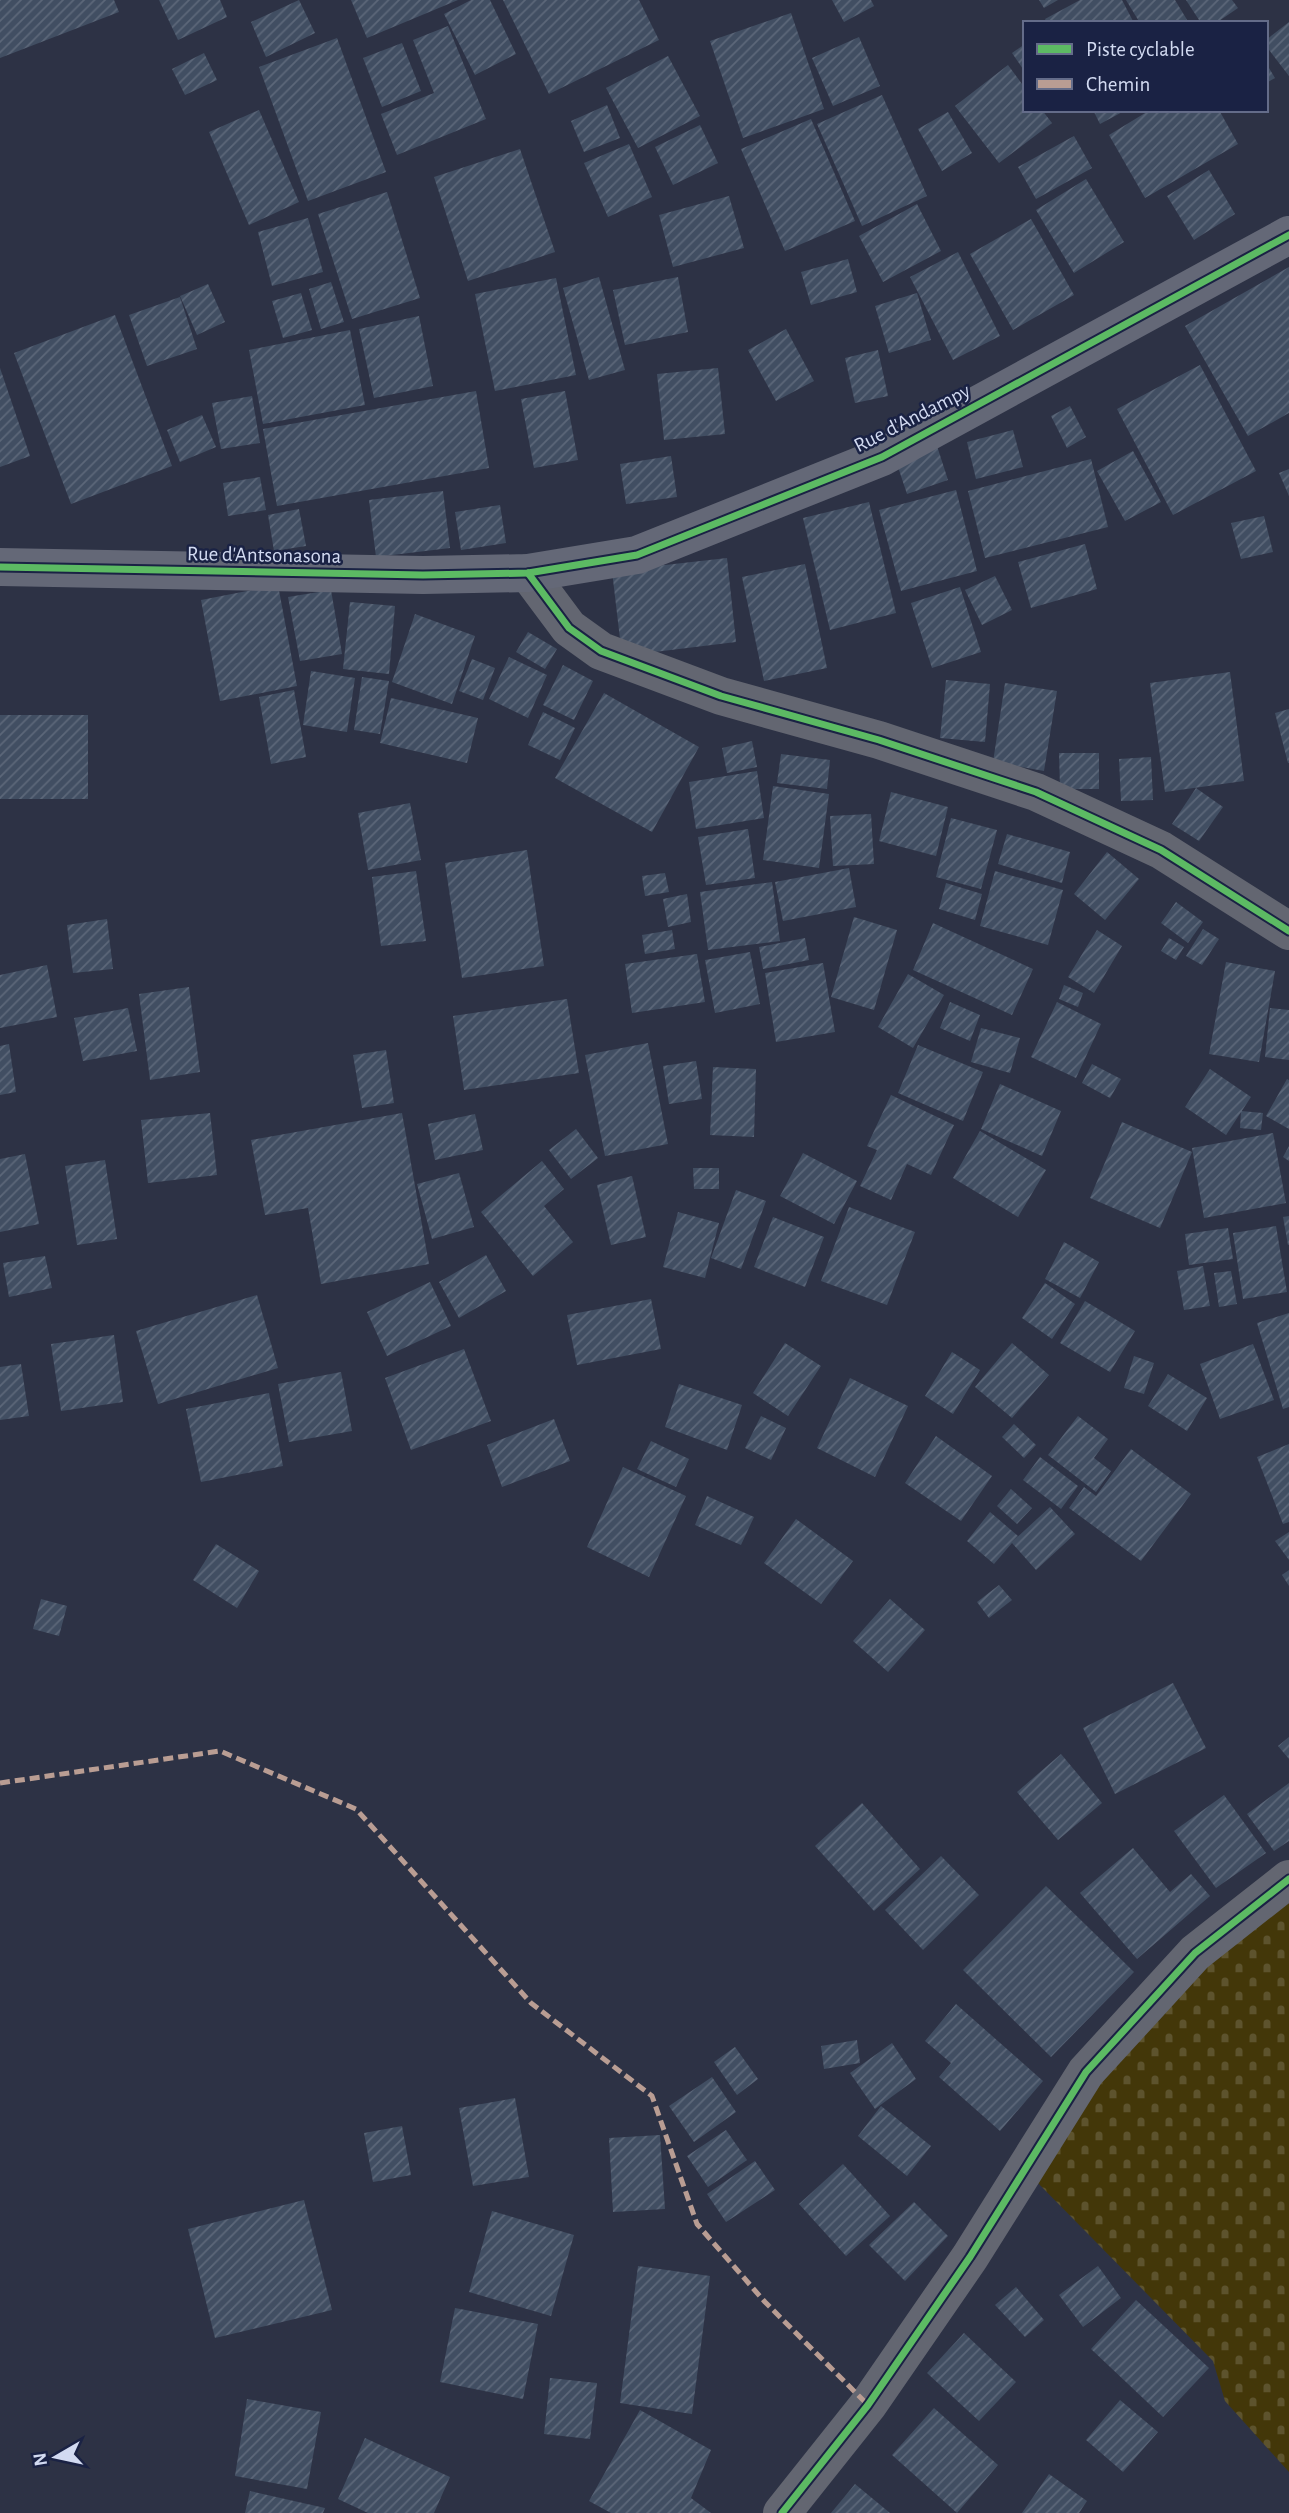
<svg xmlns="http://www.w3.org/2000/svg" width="1289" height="2513" viewBox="0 0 1289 2513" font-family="'Alegreya Sans',sans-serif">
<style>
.cemetery{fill:url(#cemetery-stones)}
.building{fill:url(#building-hatch)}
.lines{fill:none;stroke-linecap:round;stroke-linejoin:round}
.street{stroke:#636671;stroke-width:38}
.secondary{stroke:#646877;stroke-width:38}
.quiet{stroke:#b99d93;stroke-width:5;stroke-dasharray:10 5;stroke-linecap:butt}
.cycleway-casing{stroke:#1a2244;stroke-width:11}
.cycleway{stroke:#5cba63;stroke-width:7}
.labels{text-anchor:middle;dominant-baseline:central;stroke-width:5;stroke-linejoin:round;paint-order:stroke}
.street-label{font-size:21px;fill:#d2daf1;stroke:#1a2244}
</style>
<defs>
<pattern id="cemetery-stones" width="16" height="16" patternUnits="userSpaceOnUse" patternTransform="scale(1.75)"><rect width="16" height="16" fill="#433709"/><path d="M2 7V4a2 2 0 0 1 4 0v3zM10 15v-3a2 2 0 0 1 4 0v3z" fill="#5d532d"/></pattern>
<pattern id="building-hatch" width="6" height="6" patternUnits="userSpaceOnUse" patternTransform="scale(1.75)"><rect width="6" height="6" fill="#414e62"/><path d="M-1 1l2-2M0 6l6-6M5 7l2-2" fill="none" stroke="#5c6779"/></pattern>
</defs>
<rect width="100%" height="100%" fill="#2d3245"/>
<polygon class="cemetery" points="1289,1898 1289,2472 1225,2401 1213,2361 1033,2178 1080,2103 1171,1996"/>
<g class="building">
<polygon points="0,0 114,0 119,12 0,58"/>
<polygon points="159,0 220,0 227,17 178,40"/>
<polygon points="299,0 315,33 266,57 251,22"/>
<polygon points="351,0 458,0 367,38"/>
<polygon points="471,0 490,0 516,54 475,75 444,14"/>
<polygon points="503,0 639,0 659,40 549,94"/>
<polygon points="832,0 871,0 874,6 844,22"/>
<polygon points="1039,0 1058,0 1044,8"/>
<polygon points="1080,0 1122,0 1134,23 1047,23 1045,19"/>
<polygon points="1126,0 1175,0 1189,23 1140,23"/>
<polygon points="1186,0 1232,0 1238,8 1216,23 1201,23"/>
<polygon points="791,13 824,109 743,138 710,41"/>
<polygon points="1289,22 1289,76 1266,46 1266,40"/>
<polygon points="448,26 486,119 397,155 381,114 434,93 413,40"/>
<polygon points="859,37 880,86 833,106 812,58"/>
<polygon points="337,38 386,172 308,201 259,67"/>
<polygon points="402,43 421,91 382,107 363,58"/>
<polygon points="1025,44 1025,72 1012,53"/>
<polygon points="204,53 217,80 185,95 172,69"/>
<polygon points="668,56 700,116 638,148 606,88"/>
<polygon points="1266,63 1275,78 1266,83"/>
<polygon points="1008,65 1025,88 1025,110 1042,110 1052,123 999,163 955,106"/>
<polygon points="882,95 927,196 862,226 817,124"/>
<polygon points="607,105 620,138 584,152 571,121"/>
<polygon points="259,110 299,202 249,225 209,132"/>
<polygon points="1093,110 1126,110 1100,124"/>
<polygon points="1150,110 1219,110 1238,144 1145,198 1109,135"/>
<polygon points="948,112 972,153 942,171 918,129"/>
<polygon points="811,119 855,221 785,251 741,149"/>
<polygon points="700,125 718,163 673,185 655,147"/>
<polygon points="1074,136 1092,168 1036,199 1018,167"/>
<polygon points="629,144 652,197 608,217 584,163"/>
<polygon points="520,149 555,252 468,281 434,177"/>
<polygon points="1209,170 1235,214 1194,240 1167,196"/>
<polygon points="1086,179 1124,242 1074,273 1036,210"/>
<polygon points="387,192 420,298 352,319 318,214"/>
<polygon points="729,196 744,248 673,267 659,215"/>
<polygon points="917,204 941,251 883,282 859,236"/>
<polygon points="308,218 323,272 272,286 258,232"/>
<polygon points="1031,219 1074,295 1013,330 970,254"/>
<polygon points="958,252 1000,336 953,360 910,277"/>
<polygon points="848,259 857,292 811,305 801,272"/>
<polygon points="1289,267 1289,413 1248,436 1185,326"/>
<polygon points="599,277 625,370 589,380 563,288"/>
<polygon points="678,277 688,332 625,345 613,290"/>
<polygon points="556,278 576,375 495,391 475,294"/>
<polygon points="331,282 344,322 321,329 309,289"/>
<polygon points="208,284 225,322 197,335 180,296"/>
<polygon points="301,293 312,330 283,338 272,301"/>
<polygon points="917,293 931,340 889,353 875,306"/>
<polygon points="180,297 197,349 147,366 129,315"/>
<polygon points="115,315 172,466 71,504 14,353"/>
<polygon points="419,316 433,386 374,398 359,329"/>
<polygon points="786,329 814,381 776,401 748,350"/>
<polygon points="350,330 365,405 263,424 249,350"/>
<polygon points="878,350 888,396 855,403 845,358"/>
<polygon points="1200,365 1256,471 1173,515 1117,409"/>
<polygon points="0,368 30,456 0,467"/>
<polygon points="718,368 725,434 664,440 657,374"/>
<polygon points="476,391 489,468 277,506 263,429"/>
<polygon points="565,391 578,460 534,468 521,399"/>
<polygon points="252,396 260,443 221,449 212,403"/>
<polygon points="1070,406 1086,437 1067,448 1051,416"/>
<polygon points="202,415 216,447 180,462 167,430"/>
<polygon points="1013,430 1023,467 976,479 967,442"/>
<polygon points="937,446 948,480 907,494 896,461"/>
<polygon points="1133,451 1161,502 1125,521 1097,471"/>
<polygon points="671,456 677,497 626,504 620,464"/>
<polygon points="1091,459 1108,527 985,558 968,491"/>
<polygon points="1289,469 1289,496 1279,473"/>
<polygon points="260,477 266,510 228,516 223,483"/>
<polygon points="956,490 977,571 901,591 879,510"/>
<polygon points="443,491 450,548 376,557 369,500"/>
<polygon points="869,502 896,613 830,630 803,518"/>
<polygon points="500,505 506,543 461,550 455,512"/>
<polygon points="299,509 306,546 274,551 268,515"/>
<polygon points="1264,516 1273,552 1241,559 1231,523"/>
<polygon points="1085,544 1097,589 1031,608 1018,562"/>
<polygon points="727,558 736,642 622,656 612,571"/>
<polygon points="805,564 827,668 764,681 742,577"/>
<polygon points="995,576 1012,610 982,625 965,590"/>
<polygon points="278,585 297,686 220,701 201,600"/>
<polygon points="960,587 981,652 932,668 911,603"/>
<polygon points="331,590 342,654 300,661 288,597"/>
<polygon points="350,602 395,606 389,674 343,669"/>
<polygon points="415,614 475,636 452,704 392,682"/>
<polygon points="528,632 557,649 545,669 516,652"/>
<polygon points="509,657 547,675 528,718 489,699"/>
<polygon points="472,659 495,668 483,700 459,691"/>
<polygon points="563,665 593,681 574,720 543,705"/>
<polygon points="311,671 355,678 347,732 303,725"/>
<polygon points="1230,672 1244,781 1165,792 1150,683"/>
<polygon points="362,677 389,681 380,734 354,730"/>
<polygon points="946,680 990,684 985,742 940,738"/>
<polygon points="1005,683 1057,691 1044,771 993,762"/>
<polygon points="294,690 306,757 271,764 259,697"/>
<polygon points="604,693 699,747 652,832 555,778"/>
<polygon points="391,698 478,718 467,763 380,743"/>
<polygon points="1289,709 1289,763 1288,763 1275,713"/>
<polygon points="543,712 575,728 560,760 528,745"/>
<rect x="0" y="715" width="88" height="84"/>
<polygon points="752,741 757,767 727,773 722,748"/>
<polygon points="1059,753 1099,753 1099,789 1060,789"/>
<polygon points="781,754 830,760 827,789 777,783"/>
<polygon points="1151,757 1153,800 1121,801 1119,759"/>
<polygon points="757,771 764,818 696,829 689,782"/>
<polygon points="773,786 829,794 819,868 763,860"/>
<polygon points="1196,788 1223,807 1199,841 1172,824"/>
<polygon points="891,792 948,807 936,856 879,841"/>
<polygon points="410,803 421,860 368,870 358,813"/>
<polygon points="871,814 874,864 833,866 830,816"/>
<polygon points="951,818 997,830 981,889 936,877"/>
<polygon points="748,829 755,878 706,885 698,837"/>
<polygon points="1007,834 1070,852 1062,883 998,864"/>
<polygon points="527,850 544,966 462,978 445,863"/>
<polygon points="1107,852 1139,879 1105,920 1074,894"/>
<polygon points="849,868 856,907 783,921 775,882"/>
<polygon points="416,871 426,941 381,946 372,877"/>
<polygon points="995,871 1063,890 1048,945 980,926"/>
<polygon points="665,873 669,892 645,896 642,876"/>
<polygon points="772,882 780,941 708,950 700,892"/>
<polygon points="946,883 982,894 975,920 939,909"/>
<polygon points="687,894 691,922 668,927 663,899"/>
<polygon points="1176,902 1203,922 1188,943 1161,923"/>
<polygon points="854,917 897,930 874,1010 831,997"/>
<polygon points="107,919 113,969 73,973 67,925"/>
<polygon points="933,923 1033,969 1012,1015 913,970"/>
<polygon points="1203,929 1219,939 1202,965 1186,956"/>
<polygon points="672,930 675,949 645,954 642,935"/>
<polygon points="1097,930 1122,946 1094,993 1068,977"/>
<polygon points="805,938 809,960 763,969 759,947"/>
<polygon points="1169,938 1184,947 1176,960 1161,951"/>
<polygon points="750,952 760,1004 715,1013 705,960"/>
<polygon points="697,954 705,1002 632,1013 625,964"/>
<polygon points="1226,962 1275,971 1259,1062 1209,1054"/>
<polygon points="823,963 835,1032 776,1042 765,973"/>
<polygon points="47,965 57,1017 0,1028 0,975"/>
<polygon points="908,974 944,995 913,1048 878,1027"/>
<polygon points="1064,985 1083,993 1078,1007 1059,999"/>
<polygon points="189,987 200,1072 150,1080 139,994"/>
<polygon points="567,999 579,1073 464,1090 453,1016"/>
<polygon points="950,1002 980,1015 970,1041 940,1028"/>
<polygon points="1057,1002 1101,1024 1076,1078 1031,1057"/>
<polygon points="128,1008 137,1051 83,1061 74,1018"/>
<polygon points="1270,1008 1289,1010 1289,1060 1265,1057"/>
<polygon points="981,1028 1020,1038 1010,1073 971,1062"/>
<polygon points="648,1043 668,1144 605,1156 585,1055"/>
<polygon points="9,1044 16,1092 0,1095 0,1046"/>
<polygon points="918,1045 983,1072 963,1121 898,1093"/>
<polygon points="386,1050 394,1103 362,1108 353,1055"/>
<polygon points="696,1061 702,1099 669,1104 663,1066"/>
<polygon points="1092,1064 1121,1079 1110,1098 1082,1083"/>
<polygon points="713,1067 756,1069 754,1137 710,1135"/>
<polygon points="1210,1069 1251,1097 1226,1135 1185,1107"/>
<polygon points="1287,1079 1289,1080 1289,1129 1266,1116"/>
<polygon points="1000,1084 1061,1111 1042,1156 981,1129"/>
<polygon points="891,1095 954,1125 931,1175 907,1164 891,1200 860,1186 877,1150 867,1146"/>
<polygon points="1241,1111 1263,1113 1261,1130 1240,1128"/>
<polygon points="210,1113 217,1175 148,1183 141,1120"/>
<polygon points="402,1113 429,1264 321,1284 308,1208 265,1215 251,1140"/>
<polygon points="475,1114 483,1150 435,1160 428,1124"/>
<polygon points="1122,1122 1192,1152 1160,1228 1090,1198"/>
<polygon points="576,1129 598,1158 571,1179 549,1150"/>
<polygon points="980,1131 1046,1170 1018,1217 953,1178"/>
<polygon points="1273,1133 1286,1203 1204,1218 1192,1148"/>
<polygon points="1289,1146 1289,1161 1283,1157"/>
<polygon points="803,1153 857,1181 834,1224 780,1196"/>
<polygon points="25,1154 39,1224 0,1232 0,1159"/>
<polygon points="105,1160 117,1239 77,1245 65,1166"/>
<polygon points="542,1161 564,1189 544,1206 573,1242 533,1276 481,1212"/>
<polygon points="693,1168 719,1168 719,1189 694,1189"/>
<polygon points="459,1173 474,1227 432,1239 417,1184"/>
<polygon points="632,1176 646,1237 611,1245 597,1185"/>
<polygon points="736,1190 766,1201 741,1269 711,1258"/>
<polygon points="849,1207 915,1232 887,1305 821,1281"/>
<polygon points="678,1212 719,1223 705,1278 663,1267"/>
<polygon points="1289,1216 1289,1245 1288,1245 1283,1217"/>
<polygon points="773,1217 824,1237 805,1287 754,1267"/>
<polygon points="1276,1226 1287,1292 1243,1299 1233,1233"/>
<polygon points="1228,1228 1233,1259 1189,1265 1185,1234"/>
<polygon points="1064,1242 1099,1262 1080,1298 1045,1279"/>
<polygon points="486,1255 506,1291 459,1318 439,1282"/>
<polygon points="45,1256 52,1288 9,1297 3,1263"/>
<polygon points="1203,1266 1210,1306 1184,1310 1177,1271"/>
<polygon points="1231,1271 1237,1304 1219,1307 1214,1273"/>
<polygon points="430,1282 451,1326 387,1356 367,1312"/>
<polygon points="1045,1283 1075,1304 1052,1339 1022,1318"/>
<polygon points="257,1295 278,1368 158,1404 136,1331"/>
<polygon points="651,1299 661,1349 577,1365 567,1315"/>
<polygon points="1085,1301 1135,1331 1110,1372 1060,1343"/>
<polygon points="1289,1313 1289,1407 1283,1409 1257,1323"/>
<polygon points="114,1335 123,1402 61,1411 51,1344"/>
<polygon points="785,1343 821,1366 788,1416 753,1393"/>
<polygon points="1012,1343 1049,1375 1012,1418 975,1387"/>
<polygon points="1253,1344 1274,1400 1220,1419 1200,1364"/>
<polygon points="464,1349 491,1421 411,1450 385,1378"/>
<polygon points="952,1352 980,1370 953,1414 925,1396"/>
<polygon points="1134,1356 1154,1363 1144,1394 1124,1388"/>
<polygon points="21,1364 29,1416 0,1420 0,1367"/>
<polygon points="341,1372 352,1431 289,1442 278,1384"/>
<polygon points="1168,1374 1207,1398 1187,1431 1148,1406"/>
<polygon points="850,1378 908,1406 875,1477 817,1448"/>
<polygon points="679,1384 742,1405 727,1450 665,1427"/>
<polygon points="269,1393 283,1466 201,1482 186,1409"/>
<polygon points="761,1416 786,1428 771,1460 745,1448"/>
<polygon points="1078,1416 1108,1439 1094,1458 1111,1471 1096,1492 1048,1455"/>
<polygon points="554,1419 570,1461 502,1487 487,1445"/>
<polygon points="1014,1424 1036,1445 1024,1458 1002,1437"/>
<polygon points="936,1436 992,1476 961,1521 905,1483"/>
<polygon points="651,1441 689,1459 676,1487 637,1469"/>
<polygon points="1289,1444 1289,1522 1283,1524 1257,1457"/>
<polygon points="1131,1449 1191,1494 1141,1561 1069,1508 1084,1487 1096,1496"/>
<polygon points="1040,1457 1078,1486 1061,1509 1023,1480"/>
<polygon points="623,1467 686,1496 649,1577 587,1547"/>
<polygon points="1011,1489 1032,1508 1017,1524 997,1506"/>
<polygon points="707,1496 754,1517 741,1545 695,1525"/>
<polygon points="1050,1507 1075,1534 1036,1570 1012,1543 994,1564 967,1541 990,1512 1018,1536 1012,1542"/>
<polygon points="796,1519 853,1561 821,1604 764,1563"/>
<polygon points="1289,1532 1289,1560 1275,1541"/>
<polygon points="216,1544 259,1571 237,1608 193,1580"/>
<polygon points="1289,1570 1289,1586 1282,1575"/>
<polygon points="999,1585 1012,1600 989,1618 977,1602"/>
<polygon points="41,1599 67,1606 59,1636 33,1629"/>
<polygon points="890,1599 925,1630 888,1672 853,1641"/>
<polygon points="1173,1683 1206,1748 1115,1794 1083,1728"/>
<polygon points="1289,1737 1289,1759 1278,1746"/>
<polygon points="1061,1754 1102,1803 1058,1840 1017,1792"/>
<polygon points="1289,1783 1289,1841 1274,1851 1247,1814"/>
<polygon points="1224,1795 1266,1853 1216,1888 1174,1831"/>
<polygon points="862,1803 920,1869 874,1911 815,1846"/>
<polygon points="1133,1848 1170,1892 1191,1874 1210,1896 1137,1959 1080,1893"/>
<polygon points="941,1856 979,1895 923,1950 885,1910"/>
<polygon points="1046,1886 1134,1972 1051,2057 963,1970"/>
<polygon points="956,2004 1043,2081 1000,2131 939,2077 951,2063 925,2041"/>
<polygon points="857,2040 860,2063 824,2069 821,2046"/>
<polygon points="892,2043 916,2079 875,2109 850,2073"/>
<polygon points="735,2047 758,2079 737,2095 714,2062"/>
<polygon points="712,2077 736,2112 694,2142 669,2106"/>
<polygon points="515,2098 529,2177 473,2186 459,2108"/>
<polygon points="881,2106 931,2146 907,2176 858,2136"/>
<polygon points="402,2126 411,2175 373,2182 364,2133"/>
<polygon points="726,2130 747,2160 708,2187 687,2156"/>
<polygon points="660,2135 665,2209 613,2212 609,2138"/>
<polygon points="755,2161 775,2190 726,2222 707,2194"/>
<polygon points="843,2164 890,2216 846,2256 799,2204"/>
<polygon points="304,2200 332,2310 215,2338 188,2229"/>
<polygon points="914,2202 948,2236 905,2281 869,2245"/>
<polygon points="492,2211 574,2235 551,2316 469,2292"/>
<polygon points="638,2266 710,2276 692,2414 620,2403"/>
<polygon points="1098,2266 1121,2298 1083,2327 1059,2295"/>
<polygon points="1016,2287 1044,2320 1025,2337 995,2305"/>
<polygon points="1136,2300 1209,2368 1163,2417 1091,2349"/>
<polygon points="455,2308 538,2324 523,2399 440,2382"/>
<polygon points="964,2333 1016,2382 979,2421 927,2373"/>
<polygon points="550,2378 597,2383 590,2439 544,2434"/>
<polygon points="247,2399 321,2412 307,2489 235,2476"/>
<polygon points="1120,2400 1158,2432 1123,2472 1086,2440"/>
<polygon points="934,2408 998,2465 957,2513 892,2455"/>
<polygon points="640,2410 711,2450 691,2498 711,2513 611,2513 589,2501"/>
<polygon points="365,2438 450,2477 434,2513 368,2513 338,2499"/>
<polygon points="1049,2474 1087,2501 1079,2513 1022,2513"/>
<polygon points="855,2484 890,2513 831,2513"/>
<polygon points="250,2491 325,2508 323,2513 245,2513"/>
</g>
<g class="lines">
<g class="street">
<polyline points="528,573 569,628 601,651 721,696 879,740 1036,792 1161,850 1289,931"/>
<polyline points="782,2513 868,2405 970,2257 1086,2072 1195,1953 1289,1879"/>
</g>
<polyline class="secondary" points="0,567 423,575 528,573 637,555 882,457 1289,235"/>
<polyline class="quiet" points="0,1783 220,1751 356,1809 531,2003 652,2096 697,2224 765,2302 868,2405"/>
<g class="cycleway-casing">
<g id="cycleway">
<polyline points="0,567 423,575 528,573 637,555 882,457 1289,235"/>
<polyline points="528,573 569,628 601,651 721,696 879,740 1036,792 1161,850 1289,931"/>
<polyline points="782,2513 868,2405 970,2257 1086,2072 1195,1953 1289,1879"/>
</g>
</g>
<use href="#cycleway" class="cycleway"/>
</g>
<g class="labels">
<g class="street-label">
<text transform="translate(912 418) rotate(-27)">Rue d'Andampy</text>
<text transform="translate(264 555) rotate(1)">Rue d'Antsonasona</text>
</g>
</g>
<rect x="1023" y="21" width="245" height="91" fill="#1a2244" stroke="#646c89" stroke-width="2"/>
<rect x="1037" y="44" width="35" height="10" fill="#5cba63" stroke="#646c89" stroke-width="2"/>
<text x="1086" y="56" font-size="21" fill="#d2daf1">Piste cyclable</text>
<rect x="1037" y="79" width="35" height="10" fill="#b99d93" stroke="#646c89" stroke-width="2"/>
<text x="1086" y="91" font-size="21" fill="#d2daf1">Chemin</text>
<g transform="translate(56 2457) rotate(261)" stroke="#1a2244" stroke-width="5" paint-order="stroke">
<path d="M0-5L12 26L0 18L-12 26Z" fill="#d2daf1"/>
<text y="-10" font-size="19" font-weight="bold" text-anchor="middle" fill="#d2daf1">N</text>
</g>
</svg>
